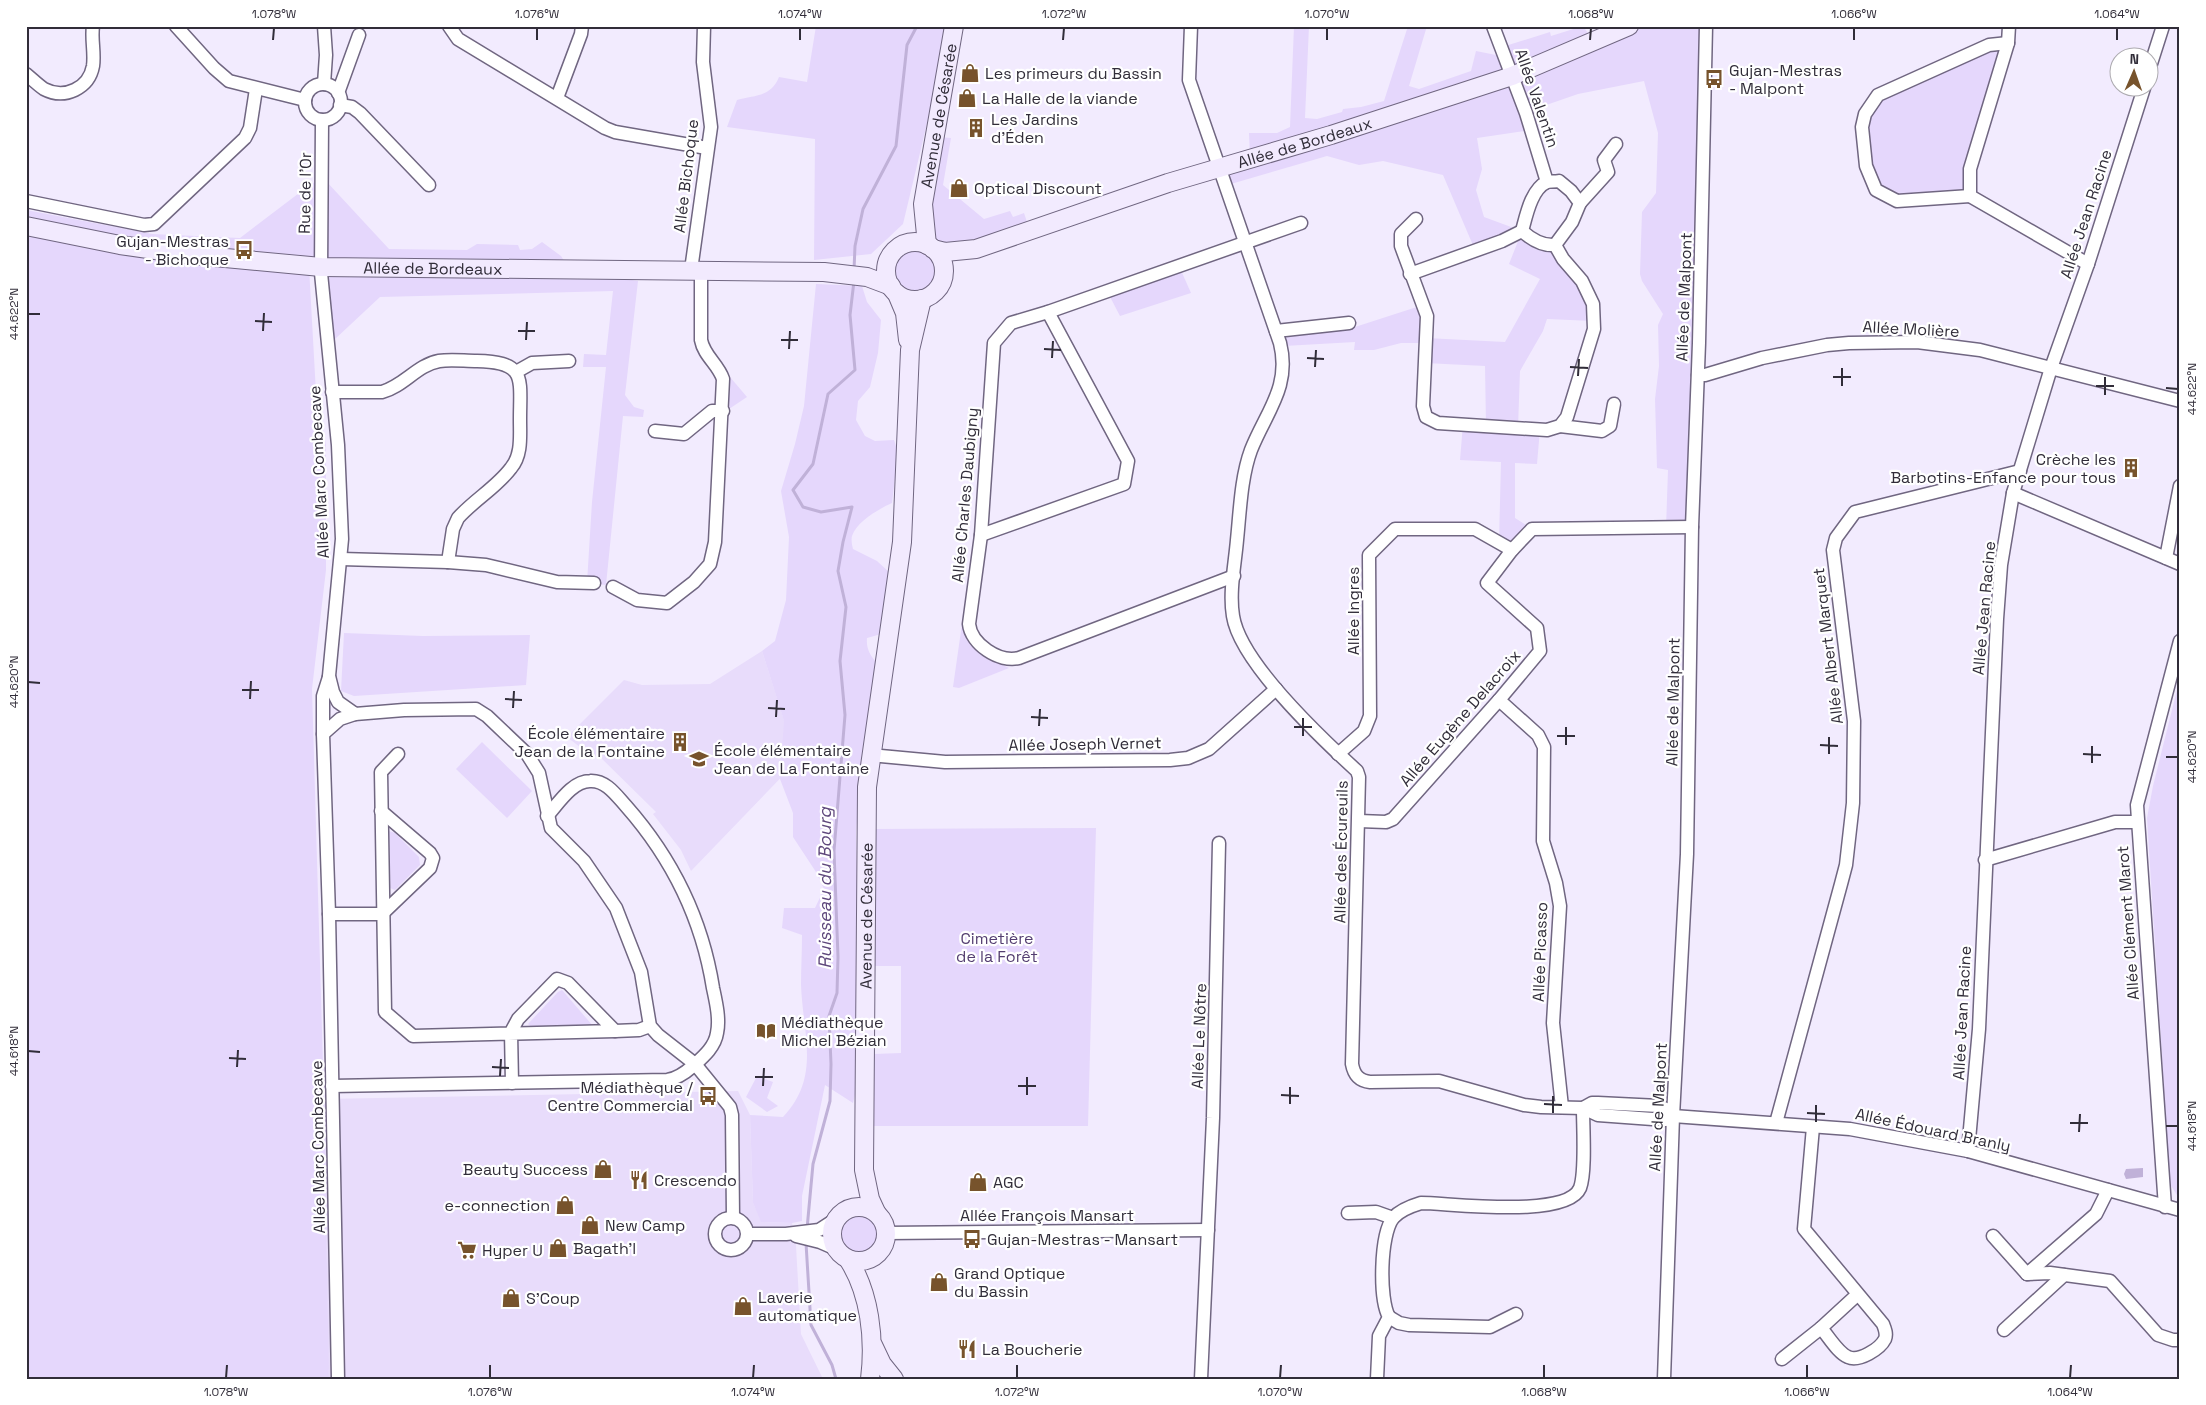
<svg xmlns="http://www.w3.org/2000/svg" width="2206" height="1405" viewBox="0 0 2206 1405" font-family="'Space Grotesk',sans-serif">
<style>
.built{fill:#e8dcfb}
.green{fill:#e5d7fc}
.water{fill:#c0b1d8}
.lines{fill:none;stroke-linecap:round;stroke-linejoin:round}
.stream{stroke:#c0b1d8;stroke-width:3}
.street-casing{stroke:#706681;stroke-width:15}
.secondary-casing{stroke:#706681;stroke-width:20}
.street{stroke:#fff;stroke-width:12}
.secondary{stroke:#f2eafe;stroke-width:18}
.ticks{fill:none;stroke:#312d39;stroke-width:2}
.labels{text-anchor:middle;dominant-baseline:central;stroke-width:4.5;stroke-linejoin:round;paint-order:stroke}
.poi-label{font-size:16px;fill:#312d39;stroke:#fff;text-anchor:start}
.street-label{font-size:16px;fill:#312d39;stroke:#fff}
.park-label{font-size:16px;fill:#543e71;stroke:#fff}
.water-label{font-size:18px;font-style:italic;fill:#5f487c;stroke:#fff}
.neatline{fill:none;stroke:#312d39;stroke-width:2}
.ticks-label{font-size:12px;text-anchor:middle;fill:#312d39}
</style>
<rect width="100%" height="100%" fill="#f2ebfe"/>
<g class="built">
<polygon points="762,651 797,761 691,871 681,850 653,814 656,812 597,754 594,758 567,737 624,680 642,685 710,684"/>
<polygon points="738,1091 750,1115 753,1203 762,1222 792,1223 796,1246 801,1334 823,1379 329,1379 329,1370 26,1107 328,1341 324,1099"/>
</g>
<g class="green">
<path d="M816,26H946L939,73L903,224L871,254L814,260L815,139L727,127L737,100C755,95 771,97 779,77L807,82Z"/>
<polygon points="1294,26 1309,26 1305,118 1317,119 1342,112 1343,109 1361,107 1384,101 1408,26 1427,26 1409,86 1419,89 1471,71 1476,51 1496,55 1502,47 1550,32 1551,36 1583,26 1594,42 1629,26 1706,26 1692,527 1666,528 1668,470 1657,468 1655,399 1659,366 1658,325 1663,314 1642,281 1640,274 1642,212 1656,193 1658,133 1644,81 1578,94 1526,112 1532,130 1477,138 1482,169 1476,190 1484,217 1522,231 1546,246 1582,281 1593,321 1547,319 1543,331 1520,371 1518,428 1540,429 1537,464 1515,463 1515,518 1532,529 1512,550 1499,542 1501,462 1460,460 1463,424 1486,425 1485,366 1425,363 1426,343 1401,343 1374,350 1354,350 1355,342 1284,346 1281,334 1355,327 1423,305 1426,338 1505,342 1540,279 1509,264 1522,231 1475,250 1443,175 1383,161 1359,165 1327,156 1224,186 1218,168 1250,158 1249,133 1277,133 1290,127"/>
<polygon points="2008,43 1970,169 1970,196 1897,201 1876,190 1866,166 1865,114 1878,95"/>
<polygon points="939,137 951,138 943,185 984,219 1010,211 1013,217 1024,213 1028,225 955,246 939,246 930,238 929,206"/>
<polygon points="321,179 326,181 389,249 467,250 477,244 518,245 520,250 532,249 542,242 561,256 570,270 309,267 316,393 326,445 326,570 312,689 324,1099 329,1379 26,1379 26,210 152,234 240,238 311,184"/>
<circle cx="914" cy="272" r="23"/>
<polygon points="1179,266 1191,293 1120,316 1107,291"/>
<polygon points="327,274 376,277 606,276 638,281 625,395 634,407 644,410 643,417 623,416 606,585 587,583 592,502 606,367 583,367 584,354 606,355 613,291 380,297 334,340"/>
<path d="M816,284L862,286L867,302L881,320L878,353L870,387L858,401L856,420L865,436L875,441L894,440L898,452L892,503C879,509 857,521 852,536C851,540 852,545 853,549L877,561L889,572L881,634L867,638C866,648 870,656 877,663L862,752L856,833L859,958L858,1082L853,1103L825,1085L802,1196V1221L792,1223L761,1222L753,1203L750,1115L783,1117C821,1077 803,1035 801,985C801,969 802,952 802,935L782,928L784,908H815L824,889L816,872L793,837V813L780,779L784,721L762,651L775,641L786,600L789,537L781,491L795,444L804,406Z"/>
<polygon points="730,377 747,397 723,413 723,379"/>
<path d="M962,624C975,650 983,656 1009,668L959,688L953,687Z"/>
<polygon points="344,633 423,636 530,635 526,685 354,696 341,691"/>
<polygon points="2180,678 2180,1200 2170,1184 2147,818 2153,786"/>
<polygon points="482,742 532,791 507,818 456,769"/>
<polygon points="1096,828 1088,1126 874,1126 874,1054 901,1053 901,966 874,966 873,829"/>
<polygon points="389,831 395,833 419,857 420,865 395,890 390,888"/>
<polygon points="562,990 593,1026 531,1027 528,1024 558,992"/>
<polygon points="757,1076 773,1082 767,1098 778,1106 767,1112 746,1097"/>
<circle cx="860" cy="1233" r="19"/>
</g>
<polygon class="water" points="2143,1168 2143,1177 2126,1179 2124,1174 2126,1169"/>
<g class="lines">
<g class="stream">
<polyline points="854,270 855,246 863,209 896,146 907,45 917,26"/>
<polyline points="807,1229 813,1164 830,1101 831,1064 829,1016 837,993 838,957 834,851 845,715 840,661 846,607 838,571 843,542 852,507 821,512 803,507 793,490 813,464 828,394 855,370 850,315 854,281"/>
<polyline points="806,1243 811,1325 832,1365 836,1379"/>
</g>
<g class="street-casing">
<g id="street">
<polyline points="176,26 214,68 229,81 305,100"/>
<polyline points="449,26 458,39 605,128 615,132 707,148"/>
<path d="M1191,26L1189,80L1280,343C1291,387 1266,412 1251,450C1241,477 1240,511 1237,540C1235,564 1229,592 1233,616C1240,662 1322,739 1357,771L1359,777L1352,1064C1354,1075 1359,1081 1370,1082L1439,1081L1524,1105L1541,1107L1583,1108L1592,1103H1598L1659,1106L1666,1109L1673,1116"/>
<polyline points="1493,26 1526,113 1547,182"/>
<polyline points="2009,26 2008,43 1970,169 1970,196 2088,264"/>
<polyline points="2148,73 2163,26"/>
<path d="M26,74C32,79 38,85 44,89C65,100 89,88 93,66C95,53 91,39 93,26"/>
<polyline points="324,84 326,55 324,26"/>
<circle cx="323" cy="102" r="18"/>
<polyline points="338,93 359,35"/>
<polyline points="557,98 581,34 582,26"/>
<polyline points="340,105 352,107 360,113 429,185"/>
<polyline points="322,120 321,273 338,445 342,539 329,676 333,692 338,702 355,714 404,710 476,709 487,716 527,754 539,773 551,828 584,861 616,908 641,972 650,1026 658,1035 695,1064 730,1107 732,1115 733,1218"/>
<path d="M1559,181L1571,191L1580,203L1572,222L1555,245C1542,246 1532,240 1522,231C1526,217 1531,189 1547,182C1550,181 1555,182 1559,181Z"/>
<polyline points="1970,196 1897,201 1876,190 1866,166 1862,127 1865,114 1878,95 1989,45 2008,43"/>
<polyline points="26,201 144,225 154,224 245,138 250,128 256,89"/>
<polyline points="1580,203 1608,172 1604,160 1616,144"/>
<polyline points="1416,219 1401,234 1401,246 1427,316 1423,406 1426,417 1438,423 1547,430 1560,426 1567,417 1594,329 1593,304 1582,281 1563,259 1555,245"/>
<polyline points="691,270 711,127 703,62 704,26"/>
<polyline points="1410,274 1502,241 1522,231"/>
<polyline points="1276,331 1349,323"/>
<polyline points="516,372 532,363 569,361"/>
<polyline points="1698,375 1705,375 1762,358 1827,345 1849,343 1917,342 1980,350 2180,401"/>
<path d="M332,392H382C404,386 417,365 439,361C451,359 464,361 477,361C527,362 520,378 520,420C520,437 522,455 511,468C497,487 474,500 458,518L453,529L448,562"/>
<polyline points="1560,426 1602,431 1610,426 1614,404"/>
<polyline points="655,431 684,434 712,411 723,411"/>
<polyline points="2013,493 2180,564"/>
<polyline points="981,535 1124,484 1128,461 1048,312"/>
<polyline points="2166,558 2180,486"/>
<polyline points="341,559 448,562 486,565 557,582 594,583"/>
<path d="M1234,576L1019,658C999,663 971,644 969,624L981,535L994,343L1011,323L1048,312L1301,223"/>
<path d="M613,587L637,600L667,603L694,582L710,564L715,542L723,379C718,364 704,356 701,340V270"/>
<polyline points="1499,700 1538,735 1544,747 1543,841 1556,883 1560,906 1553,1023 1562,1107"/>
<polyline points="323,734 323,696 329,677"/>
<polyline points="398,754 381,772 385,1012 413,1036 615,1031 568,983 557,979 518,1019 511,1032 512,1083"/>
<polyline points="1338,754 1364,731 1370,716 1369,555 1395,529 1475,529 1512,550"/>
<polyline points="870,755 945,762 1170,760 1188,758 1209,749 1276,689"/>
<polyline points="1359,821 1386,822 1393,819 1499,700 1540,651 1537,628 1487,583 1512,550 1532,529 1692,527"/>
<polyline points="1985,860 2115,822 2137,822"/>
<polyline points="329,914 323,734 340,719 355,714"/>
<polyline points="615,1031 639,1030 650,1026"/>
<path d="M332,1086L667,1080C677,1079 685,1073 693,1066C703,1057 715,1047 717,1033C720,1019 716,1002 713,988C702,919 671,857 626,806C616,795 606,780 590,781C572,781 558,804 547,816"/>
<polyline points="1583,1108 1598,1115 1666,1120 1673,1116"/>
<polyline points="1673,1116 1850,1129 1968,1151 2180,1210"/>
<polyline points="1776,1123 1841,884 1846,865 1853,803 1854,721 1833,550 1836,538 1855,512 2020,471"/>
<path d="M1813,1127L1804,1229L1883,1324C1885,1329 1887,1334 1885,1339C1880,1349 1859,1362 1848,1357C1838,1353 1829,1337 1821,1328L1858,1294"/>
<polyline points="1968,1151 1979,1029 1997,619 2001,565 2013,493 2051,368 2088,264 2144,88"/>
<polyline points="2165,1207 2137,805 2180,641"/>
<polyline points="1348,1213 1376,1212 1393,1218"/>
<circle cx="731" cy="1234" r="16"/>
<polyline points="886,1233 1208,1230"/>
<polyline points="748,1234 786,1234 819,1230 836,1219"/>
<polyline points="796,1236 820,1242 836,1249"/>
<polyline points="1993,1236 2027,1274 2096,1214 2108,1190"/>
<polyline points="2027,1274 2050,1273 2110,1281 2158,1335 2173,1340 2180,1340"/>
<polyline points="1389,1317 1399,1323 1409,1325 1490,1327 1516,1314"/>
<polyline points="2004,1330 2064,1275"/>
<polyline points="1782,1359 1821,1328"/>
<polyline points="338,1379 329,914 382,914 430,868 433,858 430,853 381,811"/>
<polyline points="1201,1379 1213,1118 1219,843"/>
<path d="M1377,1379L1379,1336L1389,1317C1379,1299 1380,1235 1393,1218C1400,1210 1411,1206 1421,1203C1450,1203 1567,1219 1580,1188C1586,1172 1583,1128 1583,1108"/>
<polyline points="1664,1379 1673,1116 1687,854 1692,527 1699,343 1706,26"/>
</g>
</g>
<g class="secondary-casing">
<g id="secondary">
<path id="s1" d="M26,226L120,245L183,254L321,267L824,272L867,277L891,286"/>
<circle cx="915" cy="271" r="29"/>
<path id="s2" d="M927,245L923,204L954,26"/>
<path id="s3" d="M933,249L945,252L976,249L1168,183L1331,135L1512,76L1629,26"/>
<polyline points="897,294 905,313 908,340"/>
<circle cx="859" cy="1234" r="27"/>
<path id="s4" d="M876,1212L870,1199L864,1170L867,787L902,542L910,350L922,299"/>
<path d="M848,1259C870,1293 875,1339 870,1379"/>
<polyline points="873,1345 882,1364 894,1379"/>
</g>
</g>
<use href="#street" class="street"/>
<use href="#secondary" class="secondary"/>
</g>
<path class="ticks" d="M273,40L274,28M537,40V28M800,40V28M1063,40L1064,28M1327,40V28M1590,40L1591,28M1854,40V28M2117,40V28M28,314H40M255,321L272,322M263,331L264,313M518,331H535M526,340L527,322M781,340H798M789,349L790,331M1044,349L1061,350M1052,358L1053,341M1307,358L1324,359M1315,367L1316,350M1570,367L1588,368M1578,376L1579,359M1833,377H1851M1842,386V368M2096,386H2114M2166,388L2178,389M2105,395V377M28,682L40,683M242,690H259M250,699L251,681M505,699L522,700M513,708L514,691M768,708L785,709M776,717L777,700M1031,717L1048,718M1039,726L1040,709M1294,727H1312M1303,736V718M1557,736H1575M1566,745V727M1820,745L1838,746M1829,754V737M2083,754L2101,755M2166,757H2178M2092,763V746M28,1051L40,1052M229,1058L246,1059M237,1067L238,1050M492,1067L509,1068M500,1076L501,1059M755,1077H773M763,1086L764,1068M1018,1086H1036M1027,1095V1077M1281,1095L1299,1096M1290,1104V1087M1544,1104L1562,1105M1553,1113V1096M1807,1113L1825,1114M1816,1122V1105M2070,1123H2088M2166,1126H2178M2079,1132L2080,1114M226,1378L227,1365M490,1378V1365M753,1378L754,1365M1017,1378V1365M1280,1378L1281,1365M1544,1378V1365M1807,1378V1365M2070,1378L2071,1365"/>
<defs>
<g id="shop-bare" transform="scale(1.5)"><path d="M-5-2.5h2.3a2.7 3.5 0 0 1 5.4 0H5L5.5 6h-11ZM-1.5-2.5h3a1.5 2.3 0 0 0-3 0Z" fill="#77532c" stroke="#fff" stroke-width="2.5" paint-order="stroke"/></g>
<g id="bus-bare" transform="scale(1.5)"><path d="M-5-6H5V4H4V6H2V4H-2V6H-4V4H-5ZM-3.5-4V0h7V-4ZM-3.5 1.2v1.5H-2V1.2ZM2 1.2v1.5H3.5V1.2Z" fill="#77532c" stroke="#fff" stroke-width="2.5" paint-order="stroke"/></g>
<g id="building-bare" transform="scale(1.5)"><path d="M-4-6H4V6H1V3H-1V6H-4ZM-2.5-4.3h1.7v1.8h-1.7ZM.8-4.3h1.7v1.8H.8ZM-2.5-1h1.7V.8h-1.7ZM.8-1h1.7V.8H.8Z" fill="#77532c" stroke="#fff" stroke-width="2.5" paint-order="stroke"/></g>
<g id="school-bare" transform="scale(1.5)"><path d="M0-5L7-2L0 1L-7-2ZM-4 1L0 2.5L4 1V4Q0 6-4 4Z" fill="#77532c" stroke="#fff" stroke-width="2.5" paint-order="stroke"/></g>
<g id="library-bare" transform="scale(1.5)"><path d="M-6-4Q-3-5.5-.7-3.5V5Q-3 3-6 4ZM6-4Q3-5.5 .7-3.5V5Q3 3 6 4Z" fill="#77532c" stroke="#fff" stroke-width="2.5" paint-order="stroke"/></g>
<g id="restaurant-bare" transform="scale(1.5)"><path d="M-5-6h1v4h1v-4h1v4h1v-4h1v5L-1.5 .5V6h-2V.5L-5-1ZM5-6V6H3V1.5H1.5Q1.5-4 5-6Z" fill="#77532c" stroke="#fff" stroke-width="2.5" paint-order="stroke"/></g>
<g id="supermarket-bare" transform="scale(1.5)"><path d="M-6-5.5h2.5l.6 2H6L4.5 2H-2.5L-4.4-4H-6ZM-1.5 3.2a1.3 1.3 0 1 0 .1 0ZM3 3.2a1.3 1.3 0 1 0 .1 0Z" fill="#77532c" stroke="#fff" stroke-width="2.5" paint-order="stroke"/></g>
</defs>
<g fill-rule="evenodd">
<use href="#shop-bare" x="970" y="73"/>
<use href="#bus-bare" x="1714" y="79"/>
<use href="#shop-bare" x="967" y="98"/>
<use href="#building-bare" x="976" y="128"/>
<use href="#shop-bare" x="959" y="188"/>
<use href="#bus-bare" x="244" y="250"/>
<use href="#building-bare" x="2131" y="468"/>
<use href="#building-bare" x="680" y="742"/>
<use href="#school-bare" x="699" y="759"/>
<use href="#library-bare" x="766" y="1031"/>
<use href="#bus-bare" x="708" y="1096"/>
<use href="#shop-bare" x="603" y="1169"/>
<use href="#restaurant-bare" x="639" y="1180"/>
<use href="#shop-bare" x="978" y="1182"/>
<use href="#shop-bare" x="565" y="1205"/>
<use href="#shop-bare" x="590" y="1225"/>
<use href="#bus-bare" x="972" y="1239"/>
<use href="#shop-bare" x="558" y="1248"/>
<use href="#supermarket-bare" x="467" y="1250"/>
<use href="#shop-bare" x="939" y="1282"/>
<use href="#shop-bare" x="511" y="1298"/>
<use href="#shop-bare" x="743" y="1306"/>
<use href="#restaurant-bare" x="967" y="1349"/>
</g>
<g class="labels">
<g class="poi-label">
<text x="1729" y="70">Gujan-Mestras<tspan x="1729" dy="18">- Malpont</tspan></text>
<text x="985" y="73">Les primeurs du Bassin</text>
<text x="982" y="98">La Halle de la viande</text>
<text x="991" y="119">Les Jardins<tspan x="991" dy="18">d'Éden</tspan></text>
<text x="974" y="188">Optical Discount</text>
<text x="229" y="241" text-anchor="end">Gujan-Mestras<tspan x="229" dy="18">- Bichoque</tspan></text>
<text x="2116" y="459" text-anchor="end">Crèche les<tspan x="2116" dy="18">Barbotins-Enfance pour tous</tspan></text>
<text x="665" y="733" text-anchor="end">École élémentaire<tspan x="665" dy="18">Jean de la Fontaine</tspan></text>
<text x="714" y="750">École élémentaire<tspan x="714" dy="18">Jean de La Fontaine</tspan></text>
<text x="781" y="1022">Médiathèque<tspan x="781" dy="18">Michel Bézian</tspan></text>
<text x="693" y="1087" text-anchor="end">Médiathèque /<tspan x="693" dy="18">Centre Commercial</tspan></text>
<text x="588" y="1169" text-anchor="end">Beauty Success</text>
<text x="654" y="1180">Crescendo</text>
<text x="993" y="1182">AGC</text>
<text x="550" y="1205" text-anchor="end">e-connection</text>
<text x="605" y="1225">New Camp</text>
<text x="987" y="1239">Gujan-Mestras - Mansart</text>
<text x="573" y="1248">Bagath’l</text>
<text x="482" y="1250">Hyper U</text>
<text x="954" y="1273">Grand Optique<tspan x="954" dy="18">du Bassin</tspan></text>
<text x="758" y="1297">Laverie<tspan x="758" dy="18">automatique</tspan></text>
<text x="526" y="1298">S’Coup</text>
<text x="982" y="1349">La Boucherie</text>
</g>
<g class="street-label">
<text transform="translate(1537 98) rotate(71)">Allée Valentin</text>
<text stroke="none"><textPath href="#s2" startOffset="131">Avenue de Césarée</textPath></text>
<text stroke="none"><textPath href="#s3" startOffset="389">Allée de Bordeaux</textPath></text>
<text transform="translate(686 176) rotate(-83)">Allée Bichoque</text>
<text transform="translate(305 193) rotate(-89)">Rue de l'Or</text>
<text transform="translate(2086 214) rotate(-72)">Allée Jean Racine</text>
<text stroke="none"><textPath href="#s1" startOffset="410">Allée de Bordeaux</textPath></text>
<text transform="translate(1684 297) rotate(-88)">Allée de Malpont</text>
<text transform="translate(1911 329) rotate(3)">Allée Molière</text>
<text transform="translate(319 472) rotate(-93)">Allée Marc Combecave</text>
<text transform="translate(965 495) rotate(-85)">Allée Charles Daubigny</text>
<text transform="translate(1984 608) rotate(-85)">Allée Jean Racine</text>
<text transform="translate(1353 611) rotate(-90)">Allée Ingres</text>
<text transform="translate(1828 646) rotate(-97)">Allée Albert Marquet</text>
<text transform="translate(1673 702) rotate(-89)">Allée de Malpont</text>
<text transform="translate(1460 718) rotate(-49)">Allée Eugène Delacroix</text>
<text transform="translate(1085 744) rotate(-1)">Allée Joseph Vernet</text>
<text transform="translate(1341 852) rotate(-89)">Allée des Écureuils</text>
<text stroke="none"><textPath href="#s4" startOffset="298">Avenue de Césarée</textPath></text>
<text transform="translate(2128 923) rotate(-94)">Allée Clément Marot</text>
<text transform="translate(1540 952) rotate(-88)">Allée Picasso</text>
<text transform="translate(1962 1013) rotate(-87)">Allée Jean Racine</text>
<text transform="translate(1199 1036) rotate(-88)">Allée Le Nôtre</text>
<text transform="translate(1658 1107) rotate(-87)">Allée de Malpont</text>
<text transform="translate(1933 1130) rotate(12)">Allée Édouard Branly</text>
<text transform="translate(318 1147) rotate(-91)">Allée Marc Combecave</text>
<text x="1047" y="1215">Allée François Mansart</text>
</g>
<g class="park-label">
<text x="997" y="938">Cimetière<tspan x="997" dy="18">de la Forêt</tspan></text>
</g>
<g class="water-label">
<text transform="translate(824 888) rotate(-90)">Ruisseau du Bourg</text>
</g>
</g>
<rect width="2206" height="1405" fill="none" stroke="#ffffff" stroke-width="55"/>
<g transform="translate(2134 72) rotate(2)"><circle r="24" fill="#ffffff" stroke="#adabb0"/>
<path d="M0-4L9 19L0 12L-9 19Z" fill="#77532c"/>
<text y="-8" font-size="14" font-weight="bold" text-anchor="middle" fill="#312d39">N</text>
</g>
<rect x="28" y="28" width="2150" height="1350" class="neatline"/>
<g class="ticks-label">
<text x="274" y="18">1.078°W</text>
<text x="537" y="18">1.076°W</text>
<text x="800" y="18">1.074°W</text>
<text x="1064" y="18">1.072°W</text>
<text x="1327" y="18">1.070°W</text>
<text x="1591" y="18">1.068°W</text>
<text x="1854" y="18">1.066°W</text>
<text x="2117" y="18">1.064°W</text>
<text transform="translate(14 314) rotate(-90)" y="4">44.622°N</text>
<text transform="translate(2192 389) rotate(-90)" y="4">44.622°N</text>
<text transform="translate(14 682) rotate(-90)" y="4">44.620°N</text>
<text transform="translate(2192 757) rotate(-90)" y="4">44.620°N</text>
<text transform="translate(14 1051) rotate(-90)" y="4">44.618°N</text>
<text transform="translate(2192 1126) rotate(-90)" y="4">44.618°N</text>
<text x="226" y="1396">1.078°W</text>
<text x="490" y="1396">1.076°W</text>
<text x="753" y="1396">1.074°W</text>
<text x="1017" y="1396">1.072°W</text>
<text x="1280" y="1396">1.070°W</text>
<text x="1544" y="1396">1.068°W</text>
<text x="1807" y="1396">1.066°W</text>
<text x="2070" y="1396">1.064°W</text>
</g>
</svg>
